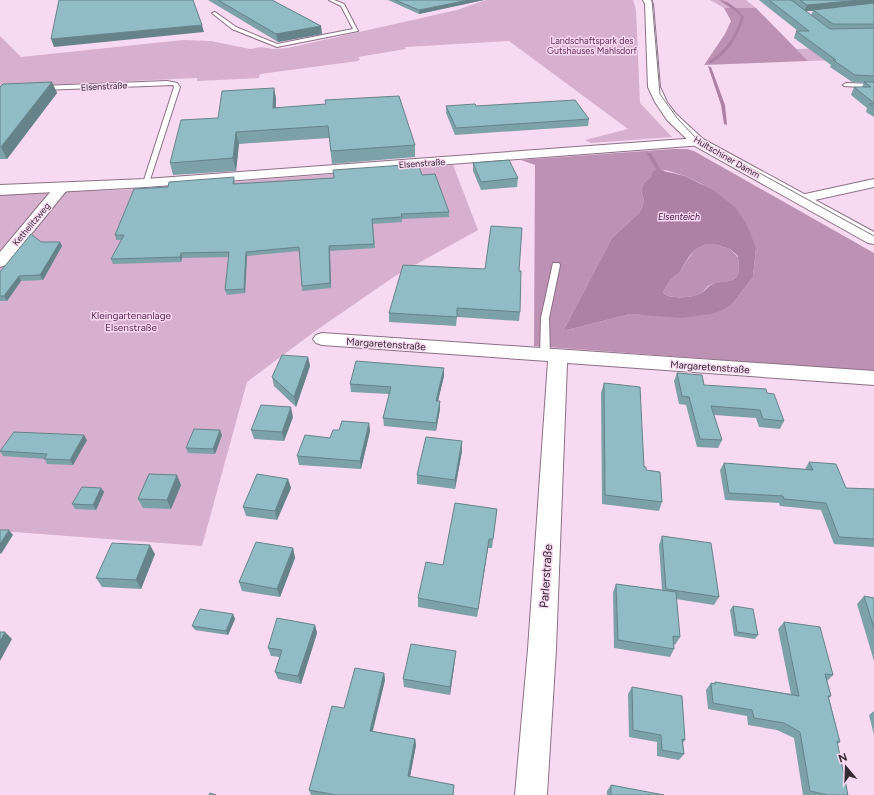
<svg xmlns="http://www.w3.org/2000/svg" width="874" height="795" viewBox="0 0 874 795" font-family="Figtree,sans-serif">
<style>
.green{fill:#d6b0ce}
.forest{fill:#bc91b4;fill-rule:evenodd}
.water{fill:#ac81a4;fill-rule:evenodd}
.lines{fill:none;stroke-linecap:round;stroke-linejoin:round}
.stream{fill:#ac81a4;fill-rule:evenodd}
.service-casing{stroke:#8c7086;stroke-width:2}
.minor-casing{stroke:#8c7086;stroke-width:2}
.tertiary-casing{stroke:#8c7086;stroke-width:2}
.secondary-casing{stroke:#8c7086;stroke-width:2}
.service{fill:#fff;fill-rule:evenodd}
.minor{fill:#fff;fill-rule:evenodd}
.tertiary{fill:#fff;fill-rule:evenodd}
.secondary{fill:#fff;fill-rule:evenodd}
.tram{stroke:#877383;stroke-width:1}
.wall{fill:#7da1a9;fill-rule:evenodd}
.shaded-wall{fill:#66838a}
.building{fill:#91bbc5;stroke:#66838a}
.labels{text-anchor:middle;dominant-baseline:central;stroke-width:3;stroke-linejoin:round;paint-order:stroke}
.far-park-label{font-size:9px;fill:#622c5a;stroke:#f8d9f2}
.far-street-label{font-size:9px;fill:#352933;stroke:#f8d9f2}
.far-water-label{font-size:9px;font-style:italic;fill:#440f3e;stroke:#f8d9f2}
.park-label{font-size:10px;fill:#622c5a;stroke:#f8d9f2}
.street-label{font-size:10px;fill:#352933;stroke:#f8d9f2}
.near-street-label{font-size:12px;fill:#352933;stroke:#f8d9f2}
</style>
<rect width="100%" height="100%" fill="#f8d9f2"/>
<g class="green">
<polygon points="486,0 633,0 636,10 640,103 672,137 591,143 585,140 628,129 509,41 405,47 406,49 358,57 360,59 358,61 260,74 259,78 197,81 197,78 0,87 0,36 21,57 183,40 211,41 250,49 262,47 273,49 288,48 457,10"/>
<polygon points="710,0 746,0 756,8 724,8"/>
<polygon points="874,47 874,59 808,61 796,49"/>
<polygon points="453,165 478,230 395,276 314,332 247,382 202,546 0,531 0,194 67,191 122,190"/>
</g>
<g class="forest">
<polygon points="724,8 756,8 808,61 704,65 725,34 731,21"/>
<path d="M672,149H687L694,151L874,253V371L534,346L535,165L521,160ZM665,170L685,176L702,184L756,248L753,277L733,303L648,315L630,314L563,331L612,238L639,213L642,207L644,200L641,190L644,183L651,177Z"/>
<path d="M706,244H713L730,249L738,257C738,262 741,273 736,277C729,284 718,281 710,285C706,286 705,291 701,293C693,298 669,300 663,292L671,279L679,273L690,256L695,250Z"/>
</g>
<path class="water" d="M659,170L685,176L713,190L735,207L746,223L756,248L753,277L733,303L723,310L710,314L681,318L630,314L563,331L612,238L639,213L642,207L644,200L641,190L644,183L651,177L653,171ZM706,244H713L730,249L738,256C738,262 741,273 736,277C731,283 720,281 713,284C707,286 706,291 701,293C693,298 668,300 663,292L671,279L679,273L690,255L695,250Z"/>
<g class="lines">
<g class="stream">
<path d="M719,0C728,0 739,10 744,17C738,36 728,55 709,64L708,62C725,51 735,37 741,17L737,12Z"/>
<polygon points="708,66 711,67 725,105 727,125 724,124 721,105"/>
<polygon points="647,153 651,153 661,170 661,171 657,171 647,154"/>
</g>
<g class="service-casing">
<g id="service">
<polygon points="329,0 334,0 344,4 358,31 277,47 232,29 212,13 215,12 236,27 277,44 353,29 341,6"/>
<polygon points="167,81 177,83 180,87 149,183 146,185 143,183 174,87 173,85 42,90 39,88 42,86"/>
<polygon points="846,83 874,84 874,88 844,86 843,85"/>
<polygon points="553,263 559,263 560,265 549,318 550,356 545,359 540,356 541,318"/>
</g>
</g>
<g class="minor-casing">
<g id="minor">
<polygon points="874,179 874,187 801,203 796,202 794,199 796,196"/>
<polygon points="62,183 67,184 69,187 67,190 6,265 0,267 0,252 57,184"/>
<polygon points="322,333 874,371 874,385 567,363 556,649 547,795 515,795 528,649 548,361 322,345 316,343 313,339 316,335"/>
</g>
</g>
<g class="tertiary-casing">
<polygon id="tertiary" points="698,138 703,139 705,142 703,145 146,187 0,195 0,185 146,179"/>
</g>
<g class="secondary-casing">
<polygon id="secondary" points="643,0 651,0 653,4 660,87 667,102 676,114 703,139 874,232 874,244 868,243 693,145 667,120 655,102 648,87 645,4"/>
</g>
<use href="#service" class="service"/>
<use href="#minor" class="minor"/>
<use href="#tertiary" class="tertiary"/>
<use href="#secondary" class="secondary"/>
<polyline class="tram" points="652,0 660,94 677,118 696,138 874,236"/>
</g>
<g class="wall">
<polygon points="208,0 272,0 321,26 322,34 278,42"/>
<polygon points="388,0 484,0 419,14"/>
<path d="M759,0H874V117L866,112L867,108L851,95L854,87H862L864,83L852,82L830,67L831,65L794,38L796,31H798ZM806,11H813L811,15Z"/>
<polygon points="52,82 57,93 7,159 0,159 0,87"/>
<polygon points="274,88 276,99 276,107 415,145 415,157 332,164 329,138 239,144 236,171 173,175 170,163 218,118"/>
<polygon points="446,106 476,106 589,119 588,126 455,135 446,113"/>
<polygon points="473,163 518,178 517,187 481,190 473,171"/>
<polygon points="422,175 449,212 449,217 402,219 402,222 373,224 375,248 330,251 331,288 302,291 300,251 247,256 245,293 227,295 225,290 229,257 182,258 181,262 113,264 111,259 122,240 116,240 115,235 168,187 234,177 235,184"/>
<polygon points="41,242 60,242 62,246 43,280 21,281 7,301 0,301 0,272"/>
<polygon points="519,271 520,312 519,321 457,317 456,326 389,322 389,313"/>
<polygon points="308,357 310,366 296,407 274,386 272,377"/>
<polygon points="677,373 704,385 767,393 784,421 780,429 759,427 756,418 714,415 722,440 718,448 697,447 686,405 679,404 674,381"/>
<polygon points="444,376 438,401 440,409 436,431 384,426 383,418 389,394 351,392 350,384"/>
<polygon points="604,383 662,502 659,511 602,504 601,393"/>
<polygon points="293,417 284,441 254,439 251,430"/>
<polygon points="369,423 370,431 361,469 299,465 297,456 330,438 339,430"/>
<polygon points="222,435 215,454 188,453 186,448"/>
<polygon points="87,440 73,465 47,464 45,459 3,456 0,451"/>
<polygon points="462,451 455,489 417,484 417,475"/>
<polygon points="809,462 846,488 874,489 874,547 834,544 821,510 780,506 779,503 725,500 720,470 724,463 805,469"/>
<polygon points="288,479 291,488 277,520 246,516 243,507"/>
<polygon points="181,485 171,509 143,508 138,499"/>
<polygon points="101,488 104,492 96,510 75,509 72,504"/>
<polygon points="497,509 492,548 488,548 477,617 418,607 418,598"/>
<polygon points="662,536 719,597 714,605 676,599 680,637 675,645 674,644 674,649 670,657 614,648 613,592 616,584 662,590 659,545"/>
<polygon points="293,548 295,558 280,597 242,591 239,582"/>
<polygon points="155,554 141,589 102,587 96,578"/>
<polygon points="864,596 874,598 874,661 857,604"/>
<polygon points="733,606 758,635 755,639 734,636 730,610"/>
<polygon points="233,614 235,619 228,635 195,630 192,626"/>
<polygon points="784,622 833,675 827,681 831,696 829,698 840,742 837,744 848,795 803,795 794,738 777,730 748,725 747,716 708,709 706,690 711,683 714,684 715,682 791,694 778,629"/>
<polygon points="315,625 317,633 301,684 278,679 275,672 280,657 271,656 268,648"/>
<polygon points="455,660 450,695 404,687 403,679"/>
<polygon points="384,673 385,680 373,731 415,739 416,745 410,777 454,785 453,795 311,795 309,790 344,708"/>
<polygon points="632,687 685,740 683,743 684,754 679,760 657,756 657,742 629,737 628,694"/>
<polygon points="874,711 874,735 869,715"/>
<polygon points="611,785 664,795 607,795 607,791"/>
</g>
<g class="shaded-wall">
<polygon points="469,0 484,0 419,14 419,10"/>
<polygon points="861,0 874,0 874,5 813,10 813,11 804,11 807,5"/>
<polygon points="202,25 204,32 54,47 51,39"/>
<polygon points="321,26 322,34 278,42 276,34"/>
<polygon points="52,82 57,93 7,159 1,147"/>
<polygon points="274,88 276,99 275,119 273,108"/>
<polygon points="236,132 239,144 236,171 233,158"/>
<polygon points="60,242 62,246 43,280 40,275"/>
<polygon points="329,246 330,251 331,288 330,283"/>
<polygon points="246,252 247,256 245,293 244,289"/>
<polygon points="181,253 182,258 181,262 180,257"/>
<polygon points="19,276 21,281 7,301 4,296"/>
<polygon points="308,357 310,366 296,407 294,397"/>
<polygon points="444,368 444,376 436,409 436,401"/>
<polygon points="440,401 440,409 436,431 436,423"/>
<polygon points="291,407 293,417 284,441 282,432"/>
<polygon points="369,423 370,431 361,469 360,461"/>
<polygon points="220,430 222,435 215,454 213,449"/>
<polygon points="84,435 87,440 73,465 70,460"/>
<polygon points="462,441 462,451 455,489 455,480"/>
<polygon points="177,475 181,485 171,509 167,500"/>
<polygon points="288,479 291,488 277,520 275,511"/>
<polygon points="101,488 104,492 96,510 93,505"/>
<polygon points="9,530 13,535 1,554 0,553 0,544"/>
<polygon points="489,539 488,548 477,617 478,609"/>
<polygon points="150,545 155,554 141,589 136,580"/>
<polygon points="293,548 295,558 280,597 277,589"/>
<polygon points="233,614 235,619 228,635 226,631"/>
<polygon points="315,625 317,633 301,684 298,676"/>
<polygon points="5,632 12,639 0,661 0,641"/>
<polygon points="456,651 455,660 450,695 450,687"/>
<polygon points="384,673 385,680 371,737 370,731"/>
<polygon points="415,739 416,745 409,782 408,776"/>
</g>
<g class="building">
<polygon points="59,0 193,0 202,25 51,39"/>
<polygon points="218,0 272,0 321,26 276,34"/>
<polygon points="395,0 469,0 419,10"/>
<polygon points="769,0 791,0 830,29 874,28 874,76 855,75 833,60 836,60 796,31 809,31"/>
<polygon points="800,0 861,0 807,5"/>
<polygon points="874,3 874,24 833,24 813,10"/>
<polygon points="52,82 1,147 0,147 0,87 3,84"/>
<polygon points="864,82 874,82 874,103 854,87 871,87"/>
<polygon points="274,88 273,108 326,104 325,100 399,96 415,145 331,151 328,126 236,132 233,158 170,163 181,120 218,118 222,91"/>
<polygon points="575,100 589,119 456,128 446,106 475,104 476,106"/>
<polygon points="869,104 874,104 874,107"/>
<polygon points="509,160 518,178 481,182 473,163"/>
<polygon points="418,164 422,175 435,174 449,212 401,214 402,217 372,219 374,244 329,246 330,283 302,286 299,247 246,252 244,289 225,290 229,252 181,253 180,257 111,259 124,235 115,235 134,189 168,187 169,182 234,177 233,184 334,178 333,170"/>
<polygon points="491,226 522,228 519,271 521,271 520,312 457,308 457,317 389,313 403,265 485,269"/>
<polygon points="31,234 41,242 60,242 40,275 19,276 4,296 0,296 0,272"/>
<polygon points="282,355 308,357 294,397 272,377"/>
<polygon points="356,361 444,368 436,401 440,401 436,423 383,418 391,387 350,384"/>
<polygon points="677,373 702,375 704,385 766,389 767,393 774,394 784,421 763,419 760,410 711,406 722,440 700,439 689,397 682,396"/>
<polygon points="604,383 640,387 644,467 646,467 646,470 660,472 662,502 605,495"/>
<polygon points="261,405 291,407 282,432 251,430"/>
<polygon points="342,421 369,423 360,461 297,456 305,435 330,438 333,430 339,430"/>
<polygon points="194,429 220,430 213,449 186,448"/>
<polygon points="14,432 84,435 70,460 44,459 47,454 0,451"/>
<polygon points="426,437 462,441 455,480 417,475"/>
<polygon points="809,462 836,464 846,488 874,489 874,539 839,537 826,503 784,499 783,496 729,493 724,463 813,470"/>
<polygon points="149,474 177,475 167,500 138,499"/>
<polygon points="257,474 288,479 275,511 243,507"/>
<polygon points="82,487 101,488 93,505 72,504"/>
<polygon points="455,503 497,509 493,539 489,539 478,609 418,598 426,562 443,565"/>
<polygon points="0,530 9,530 0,544"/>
<polygon points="662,536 711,543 719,597 666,589"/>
<polygon points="256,542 293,548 277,589 239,582"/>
<polygon points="112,543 150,545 136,580 96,578"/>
<polygon points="616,584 676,592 680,637 673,636 674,649 618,640"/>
<polygon points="864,596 874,598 874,628"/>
<polygon points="733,606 753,609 758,635 737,632"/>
<polygon points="200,609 233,614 226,631 192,626"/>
<polygon points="277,618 315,625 298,676 275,672 282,650 268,648"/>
<polygon points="784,622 820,627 833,675 825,674 831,696 828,696 840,742 837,741 848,795 828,795 810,791 800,732 784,723 754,718 752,710 713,703 711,683 715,684 715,682 799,696"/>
<polygon points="0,632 5,632 0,641"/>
<polygon points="411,644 456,651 450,687 403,679"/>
<polygon points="355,668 384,673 370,731 415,739 408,776 454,785 453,795 336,795 309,790 332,706 344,708"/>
<polygon points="632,687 682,696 685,740 682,739 684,754 662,750 661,735 633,730"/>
<polygon points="611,785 664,795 611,795"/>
<polygon points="210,793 216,795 209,795"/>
</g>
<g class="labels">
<g class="far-park-label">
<text x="592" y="40">Landschaftspark des<tspan x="592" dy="10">Gutshauses Mahlsdorf</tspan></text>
</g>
<g class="far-street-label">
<text transform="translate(104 86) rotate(-3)">Elsenstraße</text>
<text transform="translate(727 157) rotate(30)">Hultschiner Damm</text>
<text transform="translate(422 163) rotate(-4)">Elsenstraße</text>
<text transform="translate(31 224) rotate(-50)">Kethelitzweg</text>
</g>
<g class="far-water-label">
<text x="679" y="216">Elsenteich</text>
</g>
<g class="park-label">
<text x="131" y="315">Kleingartenanlage<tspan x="131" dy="12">Elsenstraße</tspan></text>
</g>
<g class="street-label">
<text transform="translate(386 344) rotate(4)">Margaretenstraße</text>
<text transform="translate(710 367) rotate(4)">Margaretenstraße</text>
</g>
<g class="near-street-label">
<text transform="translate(546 576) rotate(-86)">Parlerstraße</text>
</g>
</g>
<g transform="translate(846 767) rotate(341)" stroke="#f8d9f2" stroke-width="3" paint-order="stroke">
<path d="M0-3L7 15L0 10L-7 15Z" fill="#352933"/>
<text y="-6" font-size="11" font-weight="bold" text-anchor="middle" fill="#352933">N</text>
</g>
</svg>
